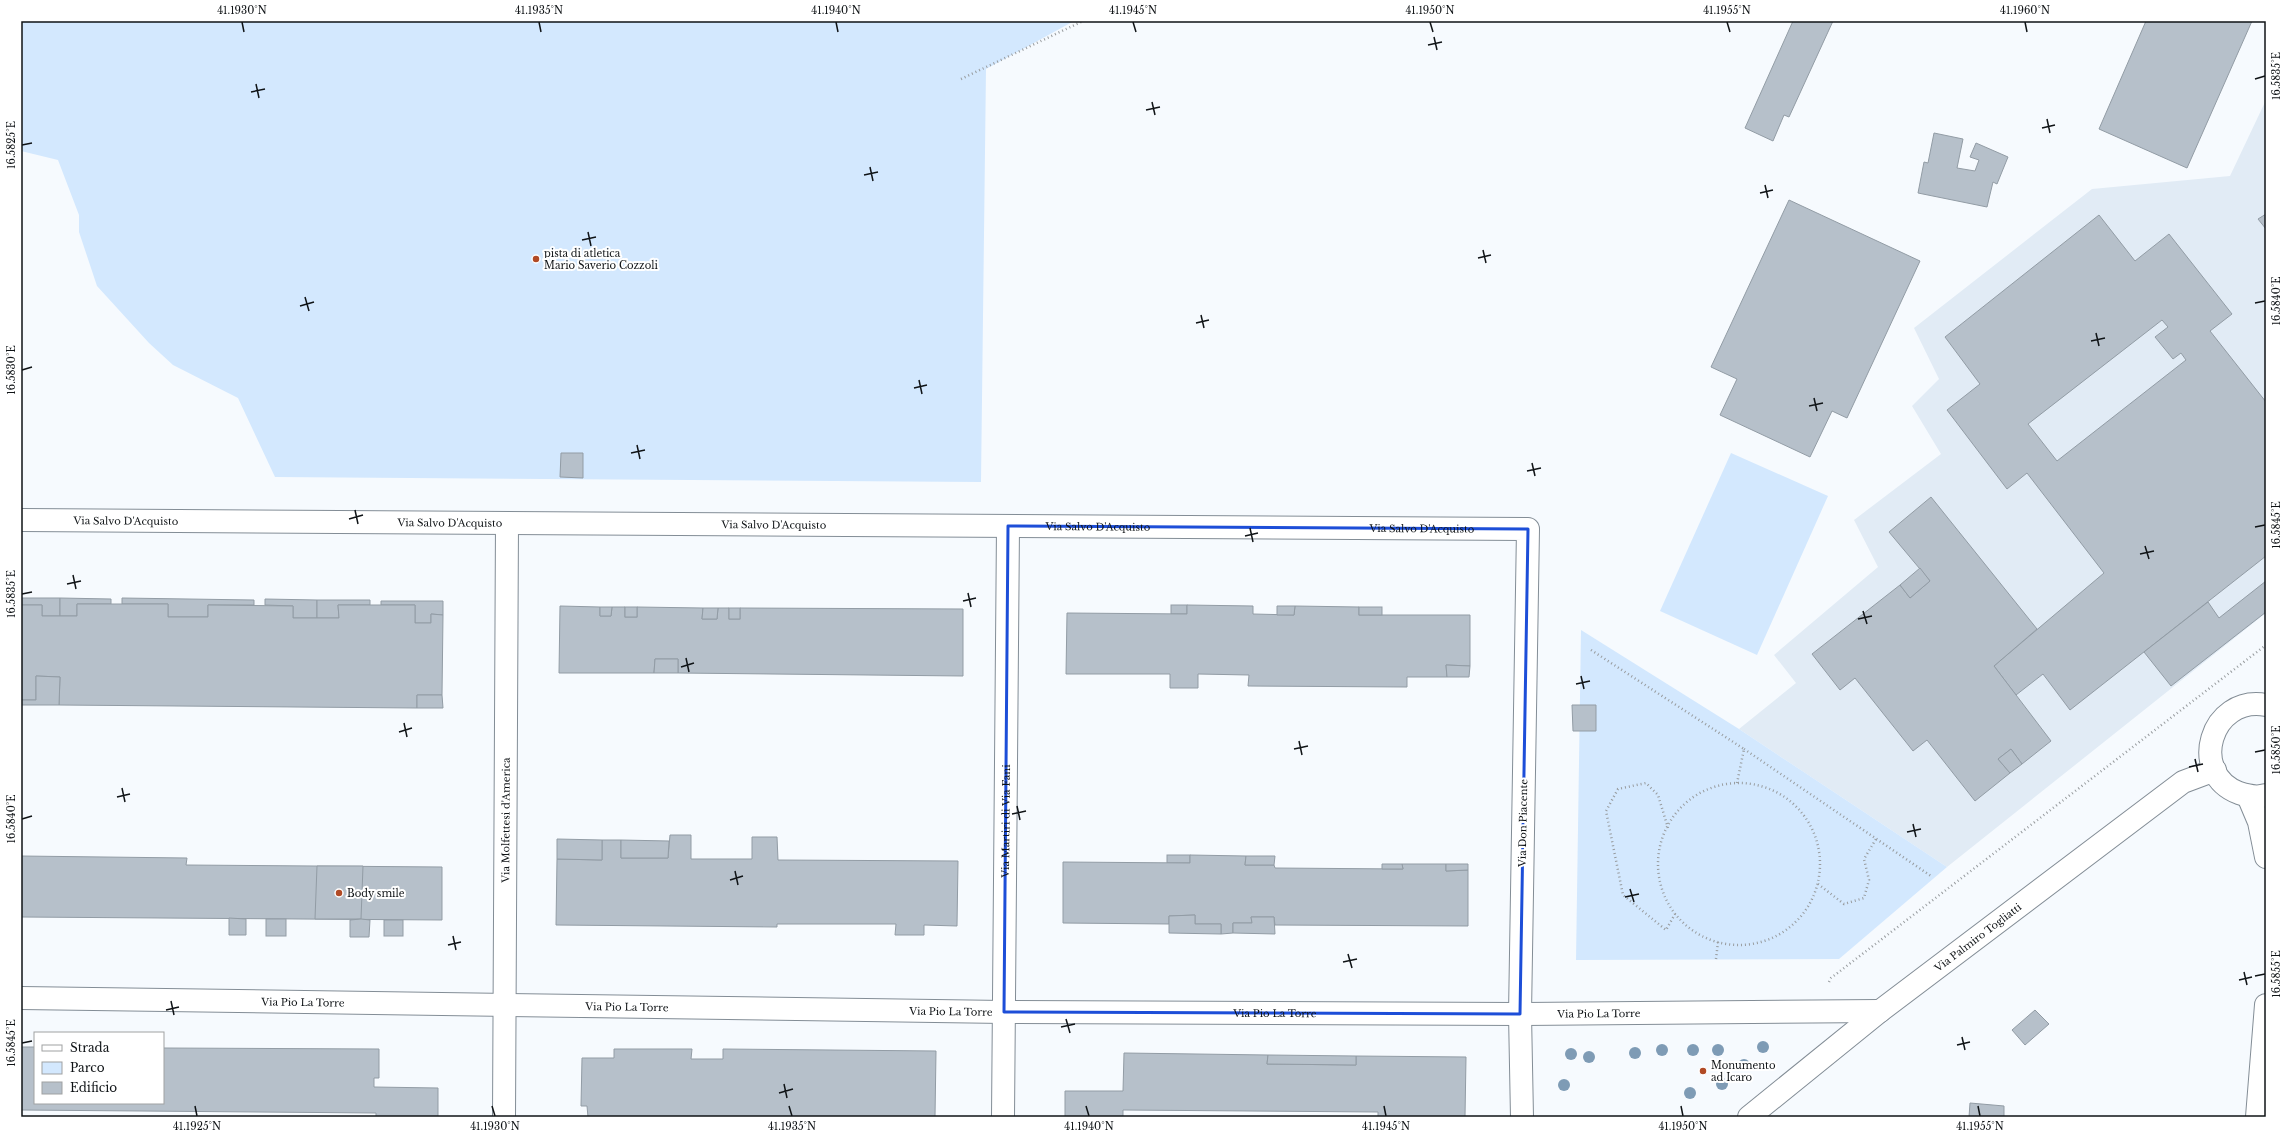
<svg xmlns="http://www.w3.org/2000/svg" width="2287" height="1138" viewBox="0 0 2287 1138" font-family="'Libre Baskerville',serif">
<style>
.built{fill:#e1ebf5}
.green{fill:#d3e8fe}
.building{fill:#b6c0ca;stroke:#929ca5;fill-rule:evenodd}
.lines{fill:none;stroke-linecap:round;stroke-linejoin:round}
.minor-casing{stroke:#838d96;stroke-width:24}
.path{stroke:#989c9f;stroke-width:2.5;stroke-dasharray:1 3;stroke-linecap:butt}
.minor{stroke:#fff;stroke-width:22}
.tree{fill:#7e9bb5}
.marked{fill:none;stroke:#1d4ed8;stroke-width:3;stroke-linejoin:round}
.ticks{fill:none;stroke:#0f1316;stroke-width:1.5}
.poi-dot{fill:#b14a25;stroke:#fff;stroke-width:1.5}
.labels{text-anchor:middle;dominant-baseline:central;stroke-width:4;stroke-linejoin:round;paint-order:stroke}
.poi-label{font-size:10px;fill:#0f1316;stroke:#fff;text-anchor:start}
.street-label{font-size:10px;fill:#0f1316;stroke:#fff}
.neatline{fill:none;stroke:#0f1316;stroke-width:1.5}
.ticks-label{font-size:10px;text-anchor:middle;fill:#0f1316}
</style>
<rect width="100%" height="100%" fill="#f6fafe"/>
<polygon class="built" points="2266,100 2266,613 1947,867 1739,729 1796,683 1774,655 1878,567 1854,520 1941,454 1912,406 1939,379 1914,328 2092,189 2230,176"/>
<g class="green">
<polygon points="21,21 1074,21 986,69 981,482 275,477 238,398 173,365 149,343 97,286 79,232 79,215 58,160 21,151"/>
<polygon points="1731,453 1828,496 1757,655 1660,611"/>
<polygon points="1581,630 1739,729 1947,867 1839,959 1576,960"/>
</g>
<g class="building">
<polygon points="1793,21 1833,21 1789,117 1784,115 1773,141 1745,128"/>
<polygon points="2146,21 2252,21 2187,168 2099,129"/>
<polygon points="1934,133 1963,139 1957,168 1975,171 1979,160 1970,157 1976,143 2008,157 1997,184 1993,182 1987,207 1918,193 1924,162 1928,163"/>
<polygon points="1789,200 1920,261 1847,418 1832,411 1810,457 1720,415 1737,379 1711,367"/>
<polygon points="2266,214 2266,229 2258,219"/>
<path d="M2099,215L2135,261L2169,234L2232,314L2210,331L2266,402V556L2070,710L2043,674L2016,695L1994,666L2104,573L2027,473L2007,489L1947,410L1980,384L1945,337ZM2162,320L2168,327L2155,337L2173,359L2181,353L2186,360L2057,461L2028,424Z"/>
<polygon points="561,453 583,453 583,478 560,477"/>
<polygon points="1931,497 2037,629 1994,666 2051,741 2022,764 2011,749 1998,759 2010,773 1975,801 1927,740 1913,751 1855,678 1840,690 1812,654 1900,585 1910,598 1930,581 1889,532"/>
<polygon points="1920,568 1930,581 1910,598 1900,585"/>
<polygon points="2266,581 2266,612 2171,686 2144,652 2208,602 2219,618"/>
<polygon points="21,598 60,598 60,616 42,616 42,605 21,605"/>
<polygon points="60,598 111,599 111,604 77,604 77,616 60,616"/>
<polygon points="122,598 254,600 254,605 208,605 208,617 168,617 168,604 122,604"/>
<polygon points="265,599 317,600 317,618 293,618 293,606 265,605"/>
<polygon points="317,600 370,600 370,605 338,605 339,618 317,618"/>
<polygon points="381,601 443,601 443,615 431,614 431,623 415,623 415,605 381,605"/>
<polygon points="77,604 168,604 168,617 208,617 208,605 293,606 293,618 339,618 338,605 415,605 415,623 431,623 431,614 443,615 442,695 417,695 417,708 59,705 60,677 36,676 36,700 21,700 21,605 42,605 42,616 77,616"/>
<rect x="1171" y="605" width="16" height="9"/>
<polygon points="1187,605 1253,606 1253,614 1294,615 1295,606 1359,607 1359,615 1470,615 1470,666 1446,665 1447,677 1407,677 1407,687 1248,686 1249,675 1198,674 1198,688 1170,688 1170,674 1066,674 1067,613 1187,614"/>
<polygon points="560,606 600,607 600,616 611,616 612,607 625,607 625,617 637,617 637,607 703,608 702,619 717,619 718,608 729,608 729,619 740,619 740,608 963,609 963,676 678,673 678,659 655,659 654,673 559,673"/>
<polygon points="1277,606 1295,606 1294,615 1277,615"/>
<polygon points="600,607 612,607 611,616 600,616"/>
<rect x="625" y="607" width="12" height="10"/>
<rect x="1359" y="607" width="23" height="8"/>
<polygon points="703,608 718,608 717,619 702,619"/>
<rect x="729" y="608" width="11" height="11"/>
<polygon points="655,659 678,659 678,673 654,673"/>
<polygon points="1446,665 1470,666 1469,677 1447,677"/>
<polygon points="36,676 60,677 59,705 21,705 21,700 36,700"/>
<polygon points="417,695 442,695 443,708 417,708"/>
<polygon points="1572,705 1596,705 1596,731 1573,731"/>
<polygon points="2011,749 2022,764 2010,773 1998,759"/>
<polygon points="670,835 691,835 691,859 752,859 752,837 777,837 778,860 958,861 957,926 924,925 924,935 895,935 896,924 777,924 777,927 556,925 557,859 602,860 602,840 621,840 621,858 668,858"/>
<polygon points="557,839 602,840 602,860 557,859"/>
<polygon points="621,840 669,841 668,858 621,858"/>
<rect x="1167" y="855" width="23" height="8"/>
<polygon points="1190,855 1246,856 1245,865 1274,865 1275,868 1403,869 1402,864 1446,864 1446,871 1468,870 1468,926 1275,925 1274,917 1251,917 1252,923 1233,923 1233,933 1221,934 1221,924 1195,924 1195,915 1169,916 1169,924 1063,923 1063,862 1190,863"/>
<polygon points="21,856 187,858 186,865 442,867 442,920 21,917"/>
<polygon points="1246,856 1275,856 1274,865 1245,865"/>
<polygon points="1382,864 1402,864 1403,869 1382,869"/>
<polygon points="1446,864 1468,864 1468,870 1446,871"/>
<polygon points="317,866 363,866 361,919 315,919"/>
<polygon points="1195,915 1195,924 1221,924 1221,934 1169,933 1169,916"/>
<polygon points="1251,917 1274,917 1275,934 1233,933 1233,923 1252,923"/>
<polygon points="229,918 246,919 246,935 229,935"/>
<rect x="266" y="919" width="20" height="17"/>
<polygon points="361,919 370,920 369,937 350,937 350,920"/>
<rect x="384" y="920" width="19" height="16"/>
<polygon points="2035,1010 2049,1024 2025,1045 2012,1030"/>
<polygon points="21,1047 35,1047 35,1103 163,1103 163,1048 379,1049 379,1078 374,1078 374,1087 438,1088 438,1117 376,1117 376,1113 21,1110"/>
<polygon points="614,1049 692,1049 691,1059 723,1059 723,1049 936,1051 935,1117 960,1117 588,1117 587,1106 581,1106 582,1058 614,1058"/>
<polygon points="1124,1053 1268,1055 1267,1064 1356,1065 1356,1056 1466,1057 1465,1117 1378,1117 1378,1112 1123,1110 1123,1117 1065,1117 1065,1091 1123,1091"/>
<polygon points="1268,1055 1356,1056 1356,1065 1267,1064"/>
<polygon points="1970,1103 2004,1106 2004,1117 1969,1117"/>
</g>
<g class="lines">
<g class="minor-casing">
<g id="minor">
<path id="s1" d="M21,520L1528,529L1520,1014L1522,1117"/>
<path d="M2266,705C2210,695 2188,774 2239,793C2248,796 2257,798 2266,795"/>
<polyline points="2248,796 2259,822 2266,857"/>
<path id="s2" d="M21,998L1004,1012L1520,1014L1880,1011"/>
<path id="s3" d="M504,1117L507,523"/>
<path id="s4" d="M1003,1117L1008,526"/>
<path id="s5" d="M1749,1117L1880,1011L2183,782L2215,770"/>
<polyline points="2257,1117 2266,1005"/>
</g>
</g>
<g class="path">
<polyline points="961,79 1083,21"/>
<polyline points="1591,650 1744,749 1737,783"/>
<polyline points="1744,749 1931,876"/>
<circle cx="1739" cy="864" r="81"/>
<polyline points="1668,828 1658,795 1646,783 1618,789 1606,811 1623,895 1666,930 1675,914"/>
<polyline points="1818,884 1844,904 1864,898 1869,880 1864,859 1876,839"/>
<polyline points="1716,959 1718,942"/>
<polyline points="1829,982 1831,978 2266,645"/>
</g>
<use href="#minor" class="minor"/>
</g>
<g class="tree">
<circle cx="1763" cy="1047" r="6"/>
<circle cx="1662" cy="1050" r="6"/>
<circle cx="1693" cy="1050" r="6"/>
<circle cx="1718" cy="1050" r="6"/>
<circle cx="1635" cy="1053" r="6"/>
<circle cx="1571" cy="1054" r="6"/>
<circle cx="1589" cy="1057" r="6"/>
<circle cx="1744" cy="1065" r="6"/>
<circle cx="1722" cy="1084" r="6"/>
<circle cx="1564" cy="1085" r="6"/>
<circle cx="1690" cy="1093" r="6"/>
</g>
<path class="marked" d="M1008,526L1528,529L1520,1014L1004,1012Z"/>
<path class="ticks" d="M242,22L244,32M539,22L541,32M836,22L838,32M1133,22L1136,32M1430,22L1433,32M1727,22L1730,32M2025,22L2027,32M1434,37L1437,50M1428,45L1442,42M2255,79L2265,76M256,84L259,98M251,92L265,89M1152,102L1155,115M1146,110L1160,107M2047,119L2050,133M2042,128L2055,125M22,145L32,143M870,167L873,181M864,175L878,172M1765,185L1768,198M1760,193L1773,190M588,232L591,246M582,240L596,237M1483,250L1486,263M1478,258L1491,255M305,297L309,311M2255,303L2265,301M300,306L314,302M1201,315L1204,328M1196,323L1209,320M2096,333L2099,346M2091,341L2105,338M22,370L32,367M919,380L922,394M914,388L927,385M1814,398L1817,411M1809,406L1823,403M637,445L640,459M631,453L645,450M1532,463L1535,476M1527,471L1541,468M355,510L358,524M349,519L363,515M2255,527L2265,525M1250,528L1253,542M1245,536L1258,533M2145,546L2149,559M2140,554L2154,551M73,575L76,589M67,584L81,581M968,593L971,607M22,594L32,592M963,601L976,598M1863,611L1867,624M1858,619L1872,616M686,658L689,672M681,667L694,663M1581,676L1584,689M1576,684L1590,681M404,723L407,737M399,732L412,728M1299,741L1302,755M1294,749L1308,746M2255,752L2265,750M2195,759L2198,772M2189,767L2203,764M122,788L125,802M117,797L130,794M1017,806L1020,820M1012,814L1026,811M22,819L32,816M1913,824L1916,837M1907,832L1921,829M735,871L738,885M730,880L743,876M1630,889L1634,902M1625,897L1639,894M453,936L456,950M448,945L461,942M1348,954L1352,968M1343,962L1357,959M2244,972L2247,985M2255,976L2265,974M2239,980L2252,977M171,1001L174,1015M166,1010L179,1007M1066,1019L1070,1033M1061,1027L1075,1024M1962,1037L1965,1050M22,1043L32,1041M1957,1045L1970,1042M784,1084L787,1098M779,1093L793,1089M195,1106L197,1116M492,1106L495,1116M789,1106L792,1116M1086,1106L1089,1116M1384,1106L1386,1116M1681,1106L1683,1116M1978,1106L1980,1116"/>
<g class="poi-dot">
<circle cx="536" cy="259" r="4"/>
<circle cx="339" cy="893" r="4"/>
<circle cx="1703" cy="1071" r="4"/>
</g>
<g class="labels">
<g class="poi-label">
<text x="544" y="253">pista di atletica<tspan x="544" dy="12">Mario Saverio Cozzoli</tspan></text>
<text x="347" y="893">Body smile</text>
<text x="1711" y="1065">Monumento<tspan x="1711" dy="12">ad Icaro</tspan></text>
</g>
<g class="street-label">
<text stroke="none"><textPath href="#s1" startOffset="105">Via Salvo D'Acquisto</textPath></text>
<text stroke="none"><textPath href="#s1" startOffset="429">Via Salvo D'Acquisto</textPath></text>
<text stroke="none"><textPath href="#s1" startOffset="753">Via Salvo D'Acquisto</textPath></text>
<text stroke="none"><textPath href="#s1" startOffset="1077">Via Salvo D'Acquisto</textPath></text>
<text stroke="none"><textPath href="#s1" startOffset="1401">Via Salvo D'Acquisto</textPath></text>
<text stroke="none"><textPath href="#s3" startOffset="297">Via Molfettesi d'America</textPath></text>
<text stroke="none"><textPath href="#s4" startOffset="296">Via Martiri di Via Fani</textPath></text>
<text transform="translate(1523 823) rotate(-89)">Via Don Piacente</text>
<text stroke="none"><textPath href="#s5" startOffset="291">Via Palmiro Togliatti</textPath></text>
<text stroke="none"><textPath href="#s2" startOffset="282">Via Pio La Torre</textPath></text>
<text stroke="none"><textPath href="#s2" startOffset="606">Via Pio La Torre</textPath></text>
<text stroke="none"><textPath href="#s2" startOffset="930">Via Pio La Torre</textPath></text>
<text stroke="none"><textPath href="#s2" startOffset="1254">Via Pio La Torre</textPath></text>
<text stroke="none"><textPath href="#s2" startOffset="1578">Via Pio La Torre</textPath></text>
</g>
</g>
<rect width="2287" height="1138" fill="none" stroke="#ffffff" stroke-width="44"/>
<rect x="34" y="1032" width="130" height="72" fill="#ffffff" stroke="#9fa1a2"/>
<rect x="42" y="1045" width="20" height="6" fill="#ffffff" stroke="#9fa1a2"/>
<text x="70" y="1052" font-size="12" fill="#0f1316">Strada</text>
<rect x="42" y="1062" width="20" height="12" fill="#d3e8fe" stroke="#9fa1a2"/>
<text x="70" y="1072" font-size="12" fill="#0f1316">Parco</text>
<rect x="42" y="1082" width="20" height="12" fill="#b6c0ca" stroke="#9fa1a2"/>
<text x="70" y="1092" font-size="12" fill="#0f1316">Edificio</text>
<rect x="22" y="22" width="2243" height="1094" class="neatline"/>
<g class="ticks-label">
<text x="242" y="14">41.1930°N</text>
<text x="539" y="14">41.1935°N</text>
<text x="836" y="14">41.1940°N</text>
<text x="1133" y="14">41.1945°N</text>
<text x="1430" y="14">41.1950°N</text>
<text x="1727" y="14">41.1955°N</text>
<text x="2025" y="14">41.1960°N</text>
<text transform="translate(2276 76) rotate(-90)" y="4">16.5835°E</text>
<text transform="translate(11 145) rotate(-90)" y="4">16.5825°E</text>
<text transform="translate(2276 301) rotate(-90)" y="4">16.5840°E</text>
<text transform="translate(11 370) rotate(-90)" y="4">16.5830°E</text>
<text transform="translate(2276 525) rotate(-90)" y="4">16.5845°E</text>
<text transform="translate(11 594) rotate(-90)" y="4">16.5835°E</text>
<text transform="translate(2276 750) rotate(-90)" y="4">16.5850°E</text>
<text transform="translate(11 819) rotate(-90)" y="4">16.5840°E</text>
<text transform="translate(2276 974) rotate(-90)" y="4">16.5855°E</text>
<text transform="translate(11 1043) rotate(-90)" y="4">16.5845°E</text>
<text x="197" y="1130">41.1925°N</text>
<text x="495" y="1130">41.1930°N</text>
<text x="792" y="1130">41.1935°N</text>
<text x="1089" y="1130">41.1940°N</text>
<text x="1386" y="1130">41.1945°N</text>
<text x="1683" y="1130">41.1950°N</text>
<text x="1980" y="1130">41.1955°N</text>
</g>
</svg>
